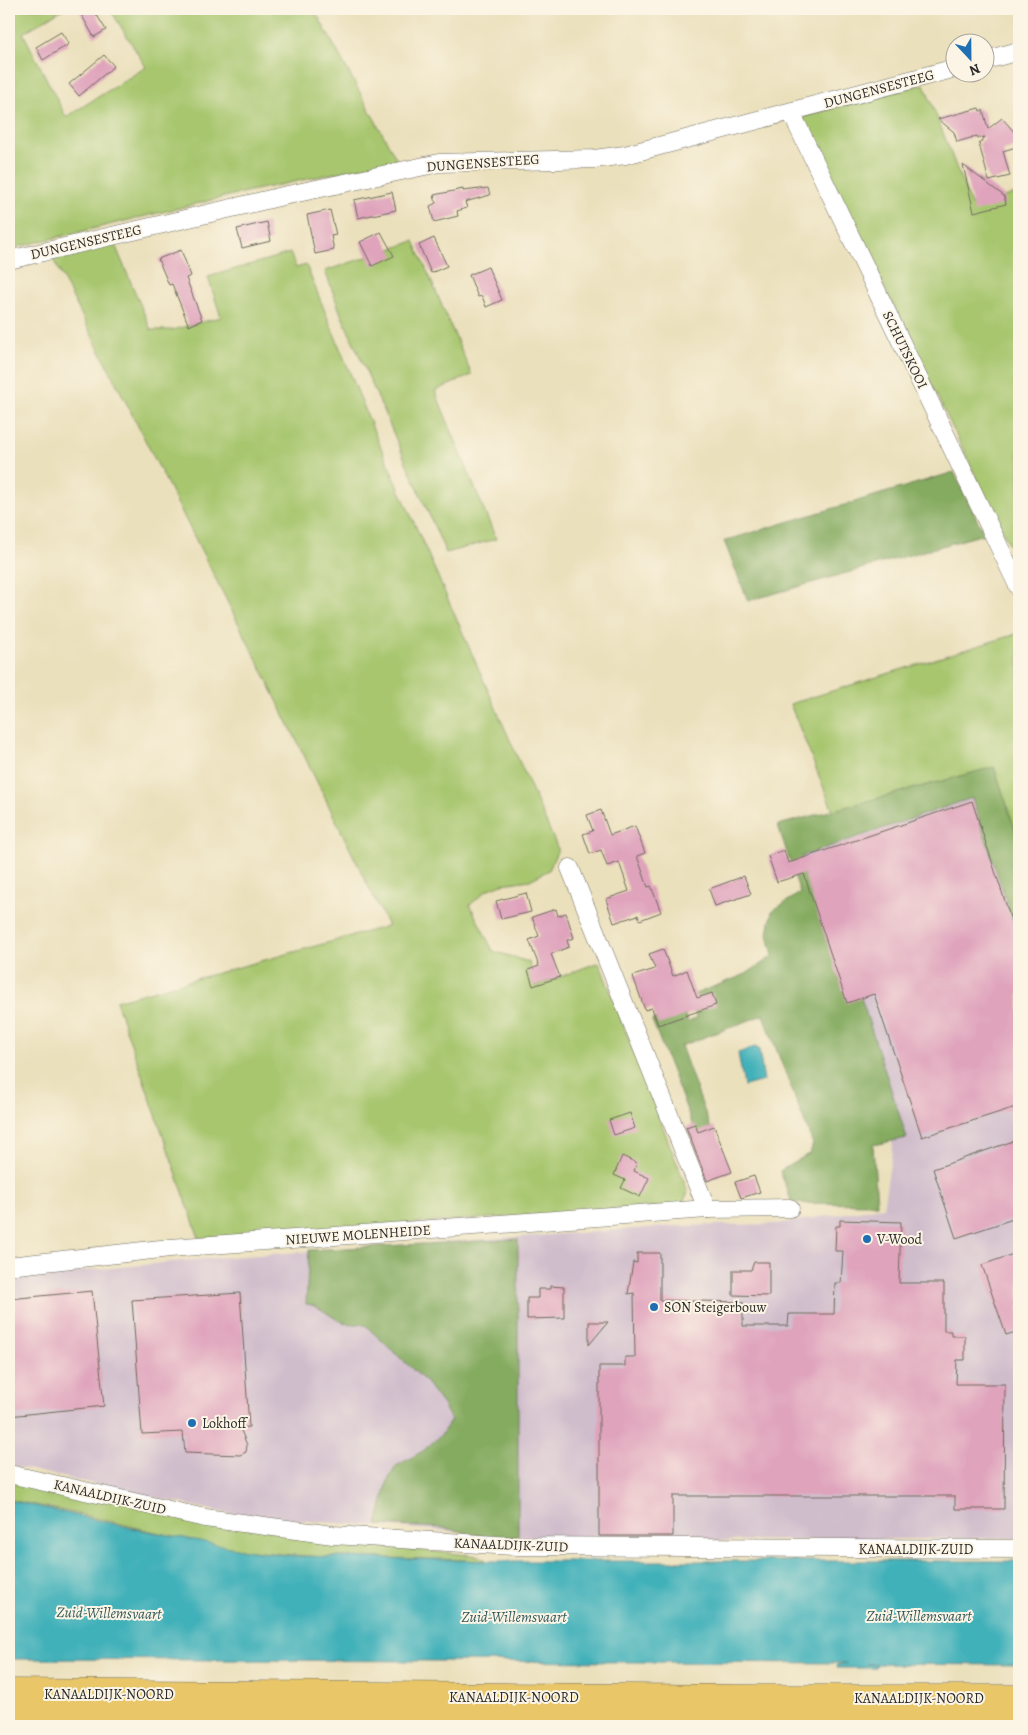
<svg xmlns="http://www.w3.org/2000/svg" width="1028" height="1735" viewBox="0 0 1028 1735" font-family="Alegreya,serif">
<style>
.industrial{fill:#d0bdcc}
.green{fill:#a7c66e;stroke:#69784c}
.forest{fill:#85ab61;stroke:#586b46}
.water{fill:#3fb0b9;stroke:#356e72}
.building{fill:#dfa3bc}
.lines{fill:none;stroke-linecap:round;stroke-linejoin:round}
.minor-casing{stroke:#6e6a5e;stroke-width:19}
.trunk-casing{stroke:#6e6a5e;stroke-width:29}
.minor{stroke:#fff;stroke-width:18}
.trunk{stroke:#e9c769;stroke-width:28}
.poi-dot{fill:#1f6fb2;stroke:#fcf5e5;stroke-width:2}
.labels{text-anchor:middle;dominant-baseline:central;stroke-width:4;stroke-linejoin:round;paint-order:stroke}
.street-label{font-size:14px;fill:#2b2b2b;stroke:#fcf5e5}
.poi-label{font-size:14px;fill:#2b2b2b;stroke:#fcf5e5;text-anchor:start}
.water-label{font-size:15px;font-style:italic;fill:#325a5d;stroke:#fcf5e5}
</style>
<rect width="100%" height="100%" fill="#fcf5e5"/>
<filter id="ink" filterUnits="userSpaceOnUse"><feTurbulence type="fractalNoise" baseFrequency=".02" numOctaves="2"/><feDisplacementMap in="SourceGraphic" scale="10" xChannelSelector="R" yChannelSelector="G"/><feConvolveMatrix kernelMatrix="1 2 1 2 8 2 1 2 1" color-interpolation-filters="sRGB"/></filter>
<filter id="wash" filterUnits="userSpaceOnUse"><feTurbulence type="fractalNoise" baseFrequency=".0096" numOctaves="4" result="noise"/><feDisplacementMap in="SourceGraphic" scale="20" xChannelSelector="R" yChannelSelector="G"/><feGaussianBlur stdDeviation="1.12" result="paint"/><feColorMatrix in="noise" values="0 0 0 0 0 0 0 0 0 0 0 0 0 0 0 0 0 1.4 0 .05"/><feComposite in="paint" operator="in"/></filter>
<g filter="url(#wash)">
<rect width="100%" height="100%" fill="#ebe0bc"/>
<polygon class="industrial" points="981,788 1019,894 1019,1538 594,1542 239,1516 9,1465 9,1278 214,1258 677,1226 777,1224 883,1207 893,1146 795,839"/>
<g class="green">
<polygon points="9,9 63,9 23,33 66,117 146,67 110,9 314,9 397,160 241,193 9,249"/>
<polygon points="924,84 971,205 1019,193 1019,565 802,117"/>
<polygon points="113,240 151,330 172,330 221,317 208,277 290,253 296,268 306,265 375,434 558,849 549,870 530,880 502,884 487,890 470,905 493,951 529,962 536,986 599,962 688,1192 682,1205 199,1238 116,1001 388,926 258,662 51,255"/>
<polygon points="414,241 472,375 435,391 496,539 446,553 341,314 325,271"/>
<polygon points="1019,633 1019,841 994,767 833,811 790,704"/>
<path d="M9,1479L330,1542L480,1556L487,1561C409,1556 330,1561 253,1551C170,1539 91,1514 9,1500Z"/>
</g>
<g class="forest">
<polygon points="954,472 984,534 748,601 724,541"/>
<polygon points="994,767 1019,841 1019,939 972,798 802,856 846,952 907,1138 873,1145 877,1204 792,1203 780,1171 810,1153 813,1144 763,1015 681,1046 716,1143 702,1149 652,1020 683,1010 687,1022 697,1018 690,996 746,974 773,956 768,934 772,911 800,893 778,825"/>
<path d="M518,1239V1537H487L444,1528L377,1525L388,1480L396,1466L423,1451L441,1435L451,1420L443,1405L425,1381L365,1325C358,1323 352,1325 346,1323C331,1319 321,1305 306,1304L309,1250Z"/>
</g>
<g class="water">
<polygon points="755,1047 759,1049 764,1081 744,1086 738,1053"/>
<polygon points="9,1500 132,1528 251,1551 294,1556 487,1561 1019,1561 1019,1665 866,1664 877,1665 875,1668 837,1668 836,1665 847,1663 9,1659"/>
</g>
<g id="blocks">
<g class="building">
<polygon points="78,9 93,9 106,30 94,37"/>
<polygon points="61,32 69,44 43,60 36,47"/>
<polygon points="104,55 114,66 79,96 69,84"/>
<polygon points="979,108 980,111 983,110 988,129 1002,118 1016,134 1019,146 1003,151 1010,176 989,181 979,144 985,137 978,138 977,136 957,142 954,132 938,119"/>
<polygon points="963,165 1004,196 1006,204 974,212"/>
<polygon points="488,188 490,195 465,202 467,208 457,211 458,216 434,222 430,206 436,203 434,195 463,189 463,191"/>
<polygon points="392,192 396,210 358,218 354,200"/>
<polygon points="330,210 336,235 331,236 334,250 315,254 307,215"/>
<polygon points="267,222 271,241 242,248 237,229"/>
<polygon points="381,232 394,256 372,266 360,242"/>
<polygon points="434,238 447,266 431,273 419,245"/>
<polygon points="181,250 191,276 186,278 202,320 189,326 172,284 169,285 158,259"/>
<polygon points="488,267 502,300 486,307 482,296 478,297 469,275"/>
<polygon points="972,801 1019,944 1019,1106 922,1137 874,994 847,1003 804,874 777,882 768,856 784,850 788,863"/>
<polygon points="601,810 610,835 635,826 645,853 637,856 648,887 651,886 661,912 640,920 638,915 614,923 606,899 629,891 619,862 607,866 601,850 590,854 583,834 593,831 587,815"/>
<polygon points="744,876 751,894 715,906 709,889"/>
<polygon points="526,893 531,912 501,919 496,901"/>
<polygon points="556,909 558,916 566,913 574,938 567,940 569,947 551,954 560,977 533,986 528,970 539,966 529,940 539,936 532,917"/>
<polygon points="663,949 673,976 687,970 697,998 712,993 716,1005 658,1025 652,1008 645,1010 633,976 655,969 649,954"/>
<polygon points="630,1113 635,1128 614,1135 609,1120"/>
<polygon points="695,1124 698,1132 714,1126 732,1172 707,1181 686,1127"/>
<polygon points="1019,1139 1019,1217 956,1238 933,1169"/>
<polygon points="622,1156 637,1163 634,1171 649,1178 640,1197 621,1188 625,1180 614,1175"/>
<polygon points="754,1176 760,1192 741,1198 735,1182"/>
<polygon points="840,1220 901,1222 899,1283 944,1283 944,1331 951,1331 951,1336 965,1336 965,1360 957,1360 956,1384 1005,1384 1004,1509 955,1509 955,1496 673,1496 673,1536 599,1536 599,1366 625,1366 625,1357 635,1357 634,1293 628,1294 633,1262 637,1263 637,1253 660,1253 660,1300 743,1302 743,1326 788,1326 789,1314 834,1314 835,1283 841,1283 843,1251 835,1251 836,1226 840,1226"/>
<polygon points="1019,1252 1019,1331 1006,1335 982,1265"/>
<polygon points="754,1262 769,1262 769,1296 733,1295 733,1270 751,1270"/>
<polygon points="550,1286 564,1287 564,1318 527,1319 527,1298 538,1298 538,1289 550,1289"/>
<polygon points="92,1291 104,1406 9,1416 9,1299"/>
<polygon points="240,1293 249,1427 240,1428 247,1445 246,1452 240,1455 185,1453 183,1432 142,1434 132,1300"/>
<polygon points="589,1322 608,1322 589,1345"/>
</g>
</g>
</g>
<g filter="url(#ink)">
<use href="#blocks" fill-opacity="0" stroke="#6e6a5e" stroke-width="1"/>
<g class="lines">
<g class="minor-casing">
<g id="minor">
<polyline points="986,60 1019,51"/>
<polyline points="791,112 1019,588"/>
<polyline points="9,260 283,196 439,163 594,159 625,155 956,68"/>
<polyline points="707,1209 790,1208"/>
<polyline points="9,1266 170,1248 707,1209 570,868"/>
<polyline points="9,1474 205,1518 333,1535 513,1546 1019,1549"/>
</g>
</g>
<g class="trunk-casing">
<g id="trunk">
<polyline points="9,1693 754,1699 1019,1699"/>
<polyline points="9,1720 1019,1726"/>
</g>
</g>
<use href="#minor" class="minor"/>
<use href="#trunk" class="trunk"/>
</g>
</g>
<g class="poi-dot">
<circle cx="867" cy="1239" r="5"/>
<circle cx="654" cy="1307" r="5"/>
<circle cx="192" cy="1423" r="5"/>
</g>
<g class="labels">
<g class="street-label">
<text transform="translate(879 89) rotate(-15)">DUNGENSESTEEG</text>
<text transform="translate(483 163) rotate(-4)">DUNGENSESTEEG</text>
<text transform="translate(86 242) rotate(-13)">DUNGENSESTEEG</text>
<text transform="translate(905 350) rotate(64)">SCHUTSKOOI</text>
<text transform="translate(358 1235) rotate(-4)">NIEUWE MOLENHEIDE</text>
<text transform="translate(110 1497) rotate(13)">KANAALDIJK-ZUID</text>
<text transform="translate(511 1545) rotate(2)">KANAALDIJK-ZUID</text>
<text x="916" y="1549">KANAALDIJK-ZUID</text>
<text x="109" y="1694">KANAALDIJK-NOORD</text>
<text x="514" y="1697">KANAALDIJK-NOORD</text>
<text x="919" y="1698">KANAALDIJK-NOORD</text>
</g>
<g class="poi-label">
<text x="877" y="1239">V-Wood</text>
<text x="664" y="1307">SON Steigerbouw</text>
<text x="202" y="1423">Lokhoff</text>
</g>
<g class="water-label">
<text transform="translate(109 1613) rotate(1)">Zuid-Willemsvaart</text>
<text x="919" y="1616">Zuid-Willemsvaart</text>
<text x="514" y="1617">Zuid-Willemsvaart</text>
</g>
</g>
<rect width="1028" height="1735" fill="none" stroke="#fcf5e5" stroke-width="30"/>
<g transform="translate(970 58) rotate(158)"><circle r="24" fill="#fcf5e5" stroke="#a8a49b"/>
<path d="M0-4L9 19L0 12L-9 19Z" fill="#1f6fb2"/>
<text y="-8" font-size="14" font-weight="bold" text-anchor="middle" fill="#2b2b2b">N</text>
</g>
</svg>
